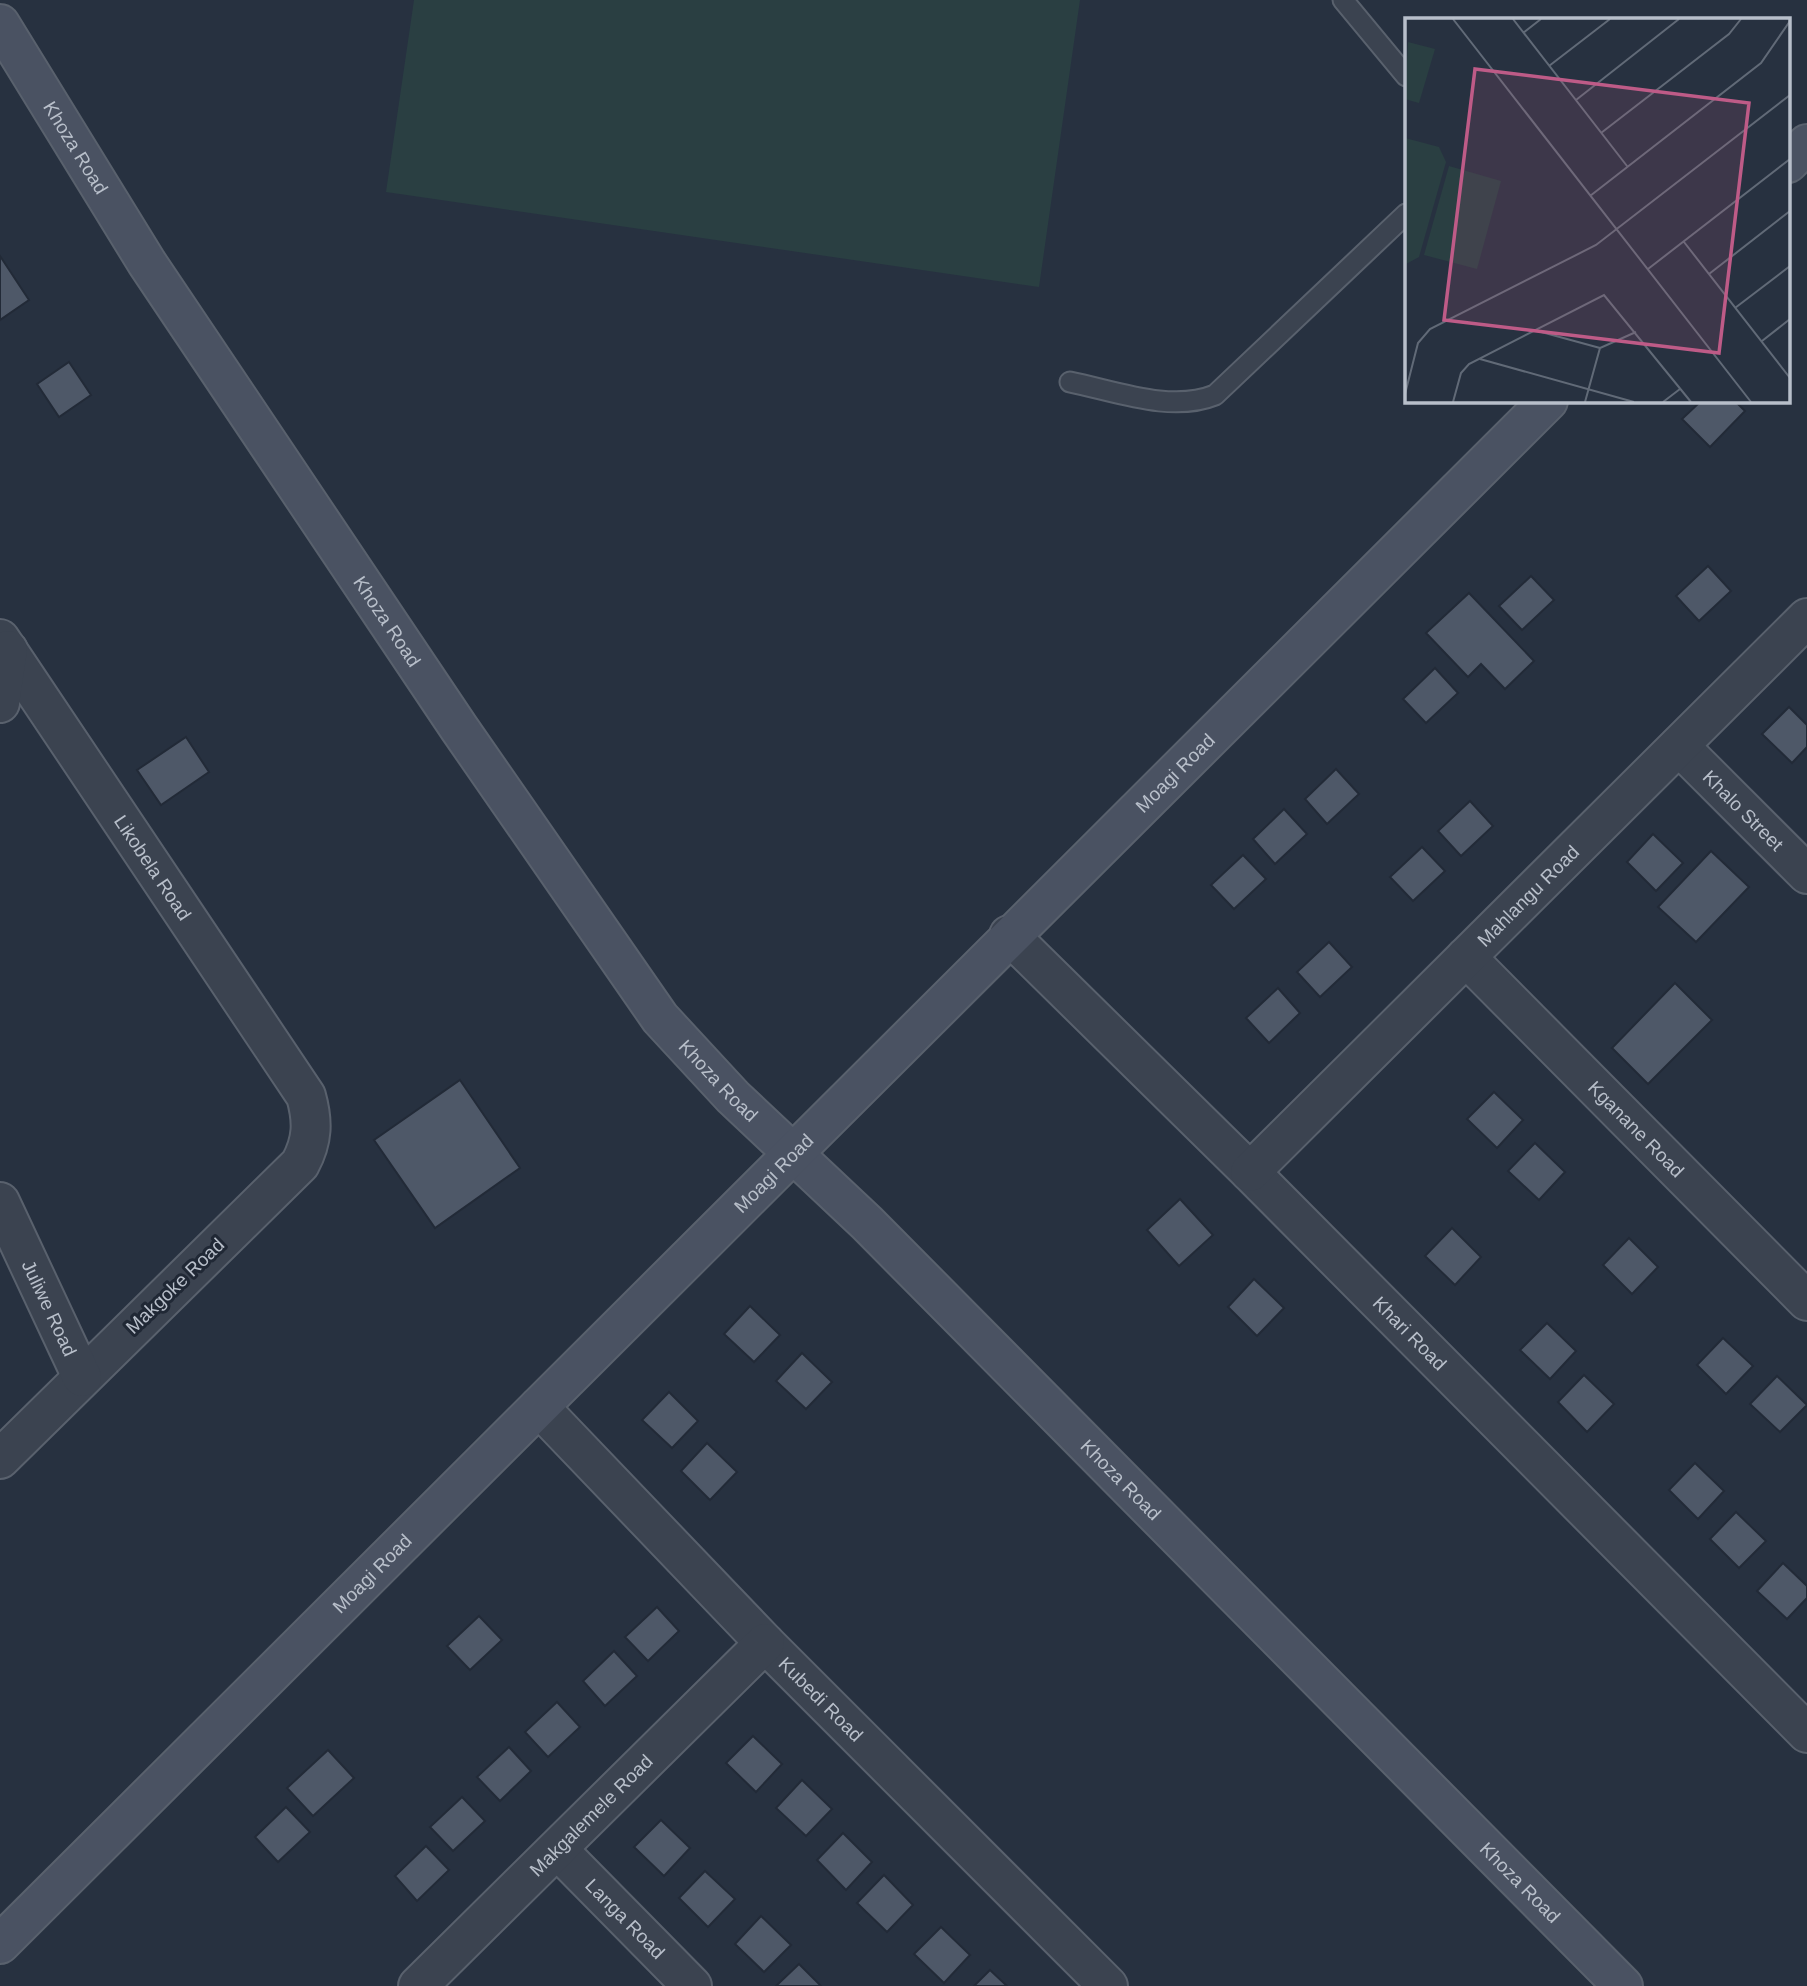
<svg xmlns="http://www.w3.org/2000/svg" width="1807" height="1986" viewBox="0 0 1807 1986" font-family="Helvetica,sans-serif">
<style>
.green{fill:#2a3f42}
.building{fill:#4e5868;stroke:#222a37;stroke-width:2}
.lines{fill:none;stroke-linecap:round;stroke-linejoin:round}
.lane-casing{stroke:#59616d;stroke-width:23}
.street-casing{stroke:#59616d;stroke-width:42}
.secondary-casing{stroke:#59616d;stroke-width:42}
.lane{stroke:#3b4350;stroke-width:19}
.street{stroke:#3b4350;stroke-width:38}
.secondary{stroke:#4a5262;stroke-width:38}
.labels{text-anchor:middle;dominant-baseline:central;stroke-width:6;stroke-linejoin:round;paint-order:stroke}
.street-label{font-size:19px;fill:#b8bfca;stroke:#202835}
.inset-road{fill:none;stroke:#616a77;stroke-width:2}
.view{fill:#be5b87;fill-opacity:0.15;stroke:#be5b87;stroke-width:3.5}
.inset-edge{fill:none;stroke:#b8bfca;stroke-width:3.5}
</style>
<rect width="100%" height="100%" fill="#273140"/>
<polygon class="green" points="414,0 1080,0 1039,287 386,192"/>
<g class="building">
<polygon points="0,256 29,300 0,320"/>
<polygon points="69,362 91,395 59,417 37,384"/>
<polygon points="1701,401 1735,401 1745,411 1710,447 1682,419"/>
<polygon points="1708,566 1731,591 1699,621 1676,596"/>
<polygon points="1531,576 1554,600 1522,630 1499,606"/>
<polygon points="1469,593 1534,661 1505,689 1481,664 1468,677 1426,633"/>
<polygon points="1435,668 1458,693 1426,723 1403,699"/>
<polygon points="1789,707 1807,725 1807,747 1792,763 1762,734"/>
<polygon points="186,737 209,772 161,805 137,770"/>
<polygon points="1336,769 1359,794 1327,824 1305,799"/>
<polygon points="1470,801 1493,826 1461,856 1438,831"/>
<polygon points="1284,809 1307,834 1275,864 1253,839"/>
<polygon points="1653,834 1683,863 1656,891 1627,862"/>
<polygon points="1422,847 1445,871 1413,901 1390,877"/>
<polygon points="1711,851 1749,887 1696,942 1658,907"/>
<polygon points="1243,855 1266,879 1234,909 1211,885"/>
<polygon points="1329,942 1352,967 1320,997 1297,972"/>
<polygon points="1675,983 1712,1020 1648,1084 1612,1048"/>
<polygon points="1278,988 1300,1013 1269,1043 1246,1018"/>
<polygon points="460,1080 520,1168 435,1228 374,1140"/>
<polygon points="1494,1092 1523,1120 1497,1148 1467,1119"/>
<polygon points="1535,1143 1565,1172 1539,1200 1508,1171"/>
<polygon points="1180,1199 1213,1235 1179,1266 1147,1230"/>
<polygon points="1452,1228 1481,1257 1455,1285 1425,1256"/>
<polygon points="1629,1238 1658,1267 1632,1294 1603,1265"/>
<polygon points="1254,1279 1284,1308 1257,1336 1228,1307"/>
<polygon points="750,1306 780,1335 754,1362 724,1334"/>
<polygon points="1547,1323 1576,1351 1550,1379 1520,1350"/>
<polygon points="1723,1338 1753,1366 1726,1394 1697,1365"/>
<polygon points="802,1353 832,1382 806,1409 776,1381"/>
<polygon points="1584,1375 1614,1404 1587,1432 1558,1402"/>
<polygon points="1777,1376 1807,1405 1780,1432 1750,1404"/>
<polygon points="669,1392 698,1421 672,1448 642,1420"/>
<polygon points="707,1443 737,1472 710,1500 681,1471"/>
<polygon points="1695,1463 1724,1491 1698,1519 1669,1490"/>
<polygon points="1736,1512 1766,1541 1739,1568 1710,1539"/>
<polygon points="1783,1563 1807,1586 1807,1598 1787,1619 1757,1591"/>
<polygon points="657,1607 679,1631 648,1661 625,1637"/>
<polygon points="479,1616 502,1640 470,1670 447,1646"/>
<polygon points="614,1651 637,1676 605,1706 583,1681"/>
<polygon points="557,1702 580,1727 548,1757 525,1732"/>
<polygon points="753,1736 782,1764 756,1792 726,1763"/>
<polygon points="509,1747 531,1771 500,1801 477,1777"/>
<polygon points="328,1750 354,1778 313,1816 287,1788"/>
<polygon points="802,1780 832,1809 806,1836 776,1808"/>
<polygon points="462,1797 485,1821 453,1851 430,1827"/>
<polygon points="286,1807 310,1832 278,1862 255,1837"/>
<polygon points="661,1820 690,1848 664,1876 634,1847"/>
<polygon points="843,1833 872,1862 846,1890 817,1860"/>
<polygon points="426,1846 449,1870 417,1901 395,1876"/>
<polygon points="705,1871 735,1899 708,1927 679,1898"/>
<polygon points="884,1875 913,1905 887,1932 857,1903"/>
<polygon points="761,1916 791,1945 764,1972 735,1944"/>
<polygon points="941,1927 970,1955 944,1983 914,1954"/>
<polygon points="799,1964 821,1986 776,1986"/>
<polygon points="990,1970 1007,1986 974,1986"/>
</g>
<g class="lines">
<g class="lane-casing">
<g id="lane">
<polyline points="1343,0 1406,76"/>
<path d="M1070,382C1115,391 1171,413 1215,395L1406,214"/>
</g>
</g>
<g class="street-casing">
<g id="street">
<path id="s1" d="M0,639L306,1096C313,1121 313,1140 300,1164L0,1459"/>
<polyline points="0,703 8,650"/>
<path id="s2" d="M1679,746L1807,874"/>
<path id="s3" d="M1009,935L1250,1172L1807,1733"/>
<path id="s4" d="M1466,957L1807,1301"/>
<path id="s5" d="M1250,1172L1807,618"/>
<path id="s6" d="M0,1202L82,1377"/>
<path id="s7" d="M539,1407L765,1643L1108,1986"/>
<path id="s8" d="M558,1850L692,1986"/>
<path id="s9" d="M418,1986L765,1643"/>
</g>
</g>
<g class="secondary-casing">
<g id="secondary">
<path id="s10" d="M0,24L147,263L459,728L660,1018L733,1097L867,1223L1623,1986"/>
<polyline points="1788,163 1807,144"/>
<path id="s11" d="M0,1944L1548,401"/>
</g>
</g>
<use href="#lane" class="lane"/>
<use href="#street" class="street"/>
<use href="#secondary" class="secondary"/>
</g>
<g class="labels">
<g class="street-label">
<text stroke="none"><textPath href="#s10" startOffset="145">Khoza Road</textPath></text>
<text stroke="none"><textPath href="#s10" startOffset="712">Khoza Road</textPath></text>
<text stroke="none"><textPath href="#s11" startOffset="1659">Moagi Road</textPath></text>
<text stroke="none"><textPath href="#s2" startOffset="91">Khalo Street</textPath></text>
<text stroke="none"><textPath href="#s1" startOffset="275">Likobela Road</textPath></text>
<text stroke="none"><textPath href="#s5" startOffset="392">Mahlangu Road</textPath></text>
<text stroke="none"><textPath href="#s10" startOffset="1279">Khoza Road</textPath></text>
<text stroke="none"><textPath href="#s4" startOffset="242">Kganane Road</textPath></text>
<text stroke="none"><textPath href="#s11" startOffset="1092">Moagi Road</textPath></text>
<text transform="translate(175 1286) rotate(-44)">Makgoke Road</text>
<text stroke="none"><textPath href="#s6" startOffset="117">Juliwe Road</textPath></text>
<text stroke="none"><textPath href="#s3" startOffset="565">Khari Road</textPath></text>
<text stroke="none"><textPath href="#s10" startOffset="1846">Khoza Road</textPath></text>
<text stroke="none"><textPath href="#s11" startOffset="525">Moagi Road</textPath></text>
<text stroke="none"><textPath href="#s7" startOffset="406">Kubedi Road</textPath></text>
<text stroke="none"><textPath href="#s9" startOffset="243">Makgalemele Road</textPath></text>
<text stroke="none"><textPath href="#s10" startOffset="2413">Khoza Road</textPath></text>
<text stroke="none"><textPath href="#s8" startOffset="96">Langa Road</textPath></text>
</g>
</g>
<g transform="translate(1405 18)">
<rect width="385" height="385" fill="#273140"/>
<path d="M3,24L30,31L14,85L0,81ZM0,120L34,129L41,144L14,239L1,246ZM44,148L96,163L72,251L19,237Z" fill="#2a3f42"/>
<path class="inset-road" d="M48,1L346,384M108,1L222,148M118,15L136,1M144,48L205,1M171,82L274,1M196,115L324,16L336,1M185,178L356,45L385,3M279,224L385,360M243,251L385,141M304,256L385,193M330,290L385,248M129,312L195,330M357,323L385,301M75,341L229,384M0,376L13,325L25,311L191,227L385,77M48,384L56,355L64,346L199,277L286,384M180,384L195,330L231,314M258,384L275,371"/>
<path class="view" d="M70,51L344,85L314,335L39,302Z"/>
<rect width="385" height="385" class="inset-edge"/>
</g>
</svg>
